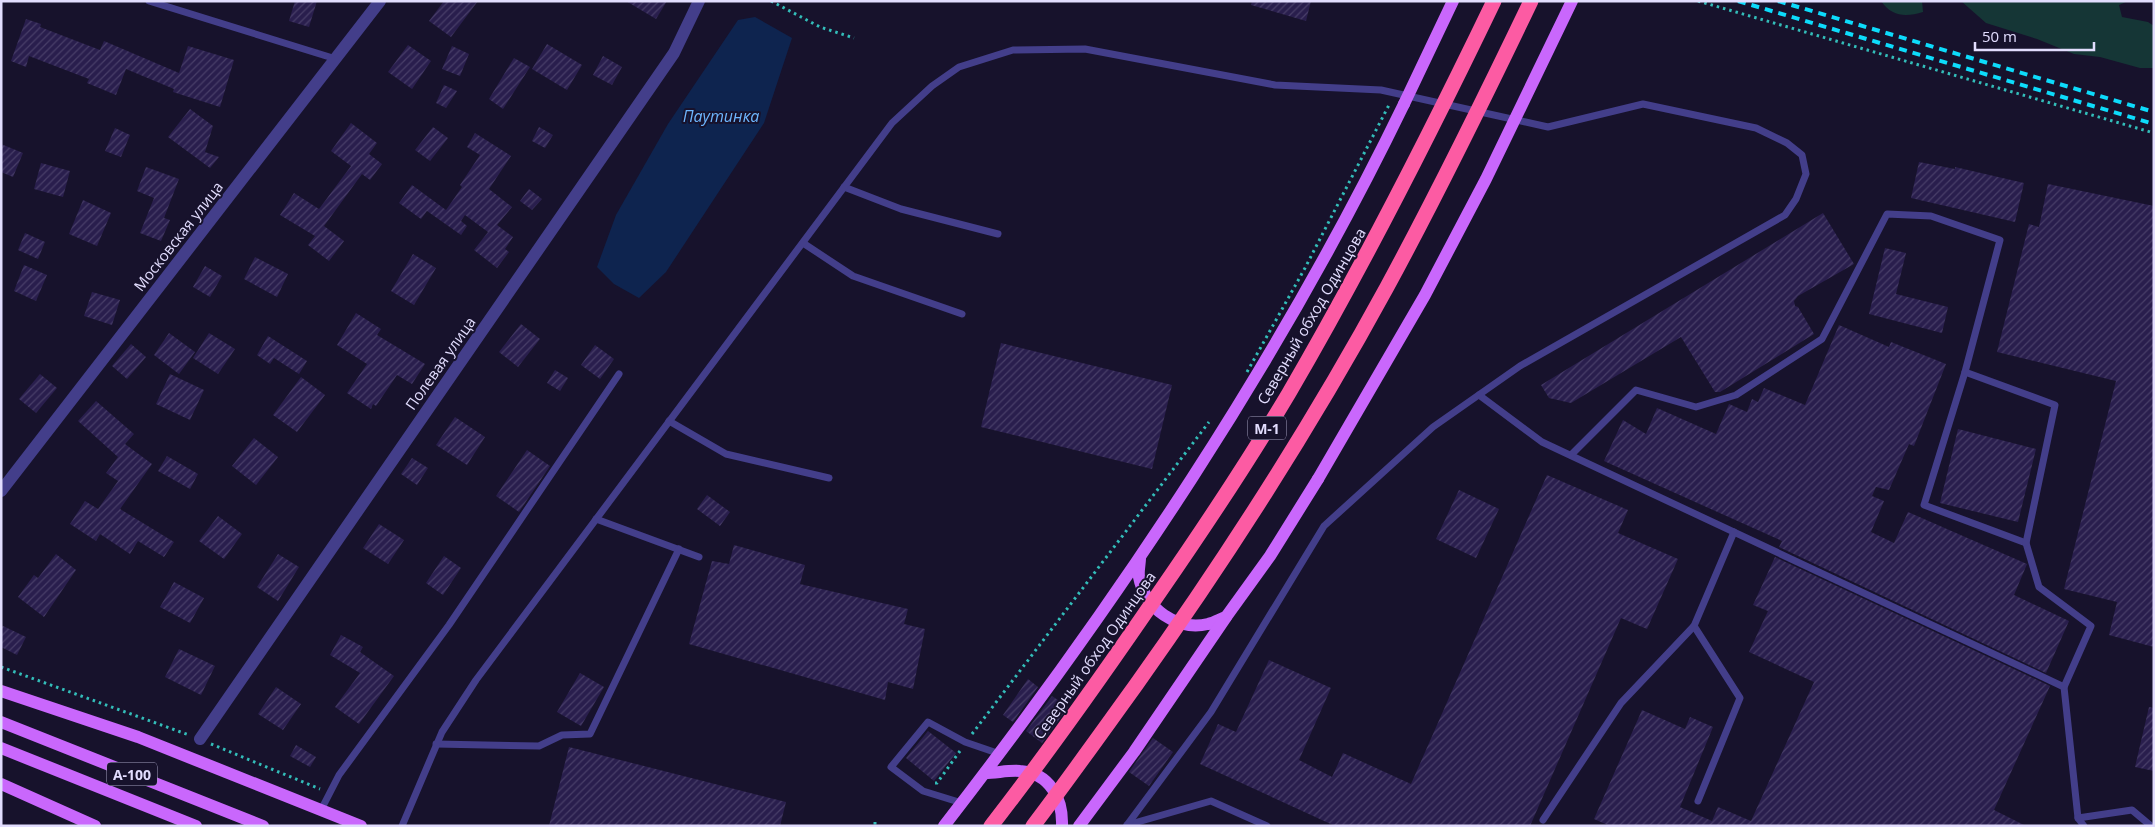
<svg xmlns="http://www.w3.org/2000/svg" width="2155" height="827" viewBox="0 0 2155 827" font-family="'Open Sans',sans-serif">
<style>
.green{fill:#153636}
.water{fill:#0e244f}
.building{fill:url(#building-hatch)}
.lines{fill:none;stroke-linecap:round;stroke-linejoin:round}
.path{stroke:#33bdb9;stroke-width:3;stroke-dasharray:2.5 4;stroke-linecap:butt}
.lane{stroke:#433e8a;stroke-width:7}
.street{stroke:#433e8a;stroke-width:12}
.primary{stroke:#c967fc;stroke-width:12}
.rail{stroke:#0ddbfb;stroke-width:4;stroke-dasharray:8 6;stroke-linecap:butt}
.path-bridge{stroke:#33bdb9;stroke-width:3;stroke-dasharray:2.5 4;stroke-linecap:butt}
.primary-bridge{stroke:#c967fc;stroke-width:12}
.highway-bridge{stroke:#fc5ba3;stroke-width:15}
.labels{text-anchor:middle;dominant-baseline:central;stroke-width:4;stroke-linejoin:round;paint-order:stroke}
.shield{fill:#17122c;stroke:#a5a0bf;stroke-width:1}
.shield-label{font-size:14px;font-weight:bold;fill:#e2ddfe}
.street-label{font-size:15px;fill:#e2ddfe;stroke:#17122c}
.water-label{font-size:16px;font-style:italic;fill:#6db5fd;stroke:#17122c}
</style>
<defs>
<pattern id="building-hatch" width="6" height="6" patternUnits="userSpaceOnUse" patternTransform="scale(1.25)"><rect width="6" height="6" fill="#291e4d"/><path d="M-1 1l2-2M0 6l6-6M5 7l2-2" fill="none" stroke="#483e68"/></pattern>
</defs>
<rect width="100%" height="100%" fill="#17122c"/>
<g class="green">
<path d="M1881,1H1922L1923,12C1906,17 1892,17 1881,1Z"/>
<polygon points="1961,1 2128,1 2119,5 2122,17 2148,22 2154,26 2154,68 2140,68 2100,57 2074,54 2037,39 1986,23"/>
</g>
<polygon class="water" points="755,17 792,38 764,123 666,272 639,298 614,284 597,267 616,215 668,124 738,20"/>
<g class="building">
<polygon points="295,1 317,1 309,27 289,21"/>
<polygon points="444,1 478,1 451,37 429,21"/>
<polygon points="626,1 667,1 656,19"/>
<polygon points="1252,1 1311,1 1306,21 1251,5"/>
<polygon points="26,19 41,24 40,27 100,50 104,41 179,73 188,46 234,60 220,107 173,92 174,89 126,69 116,95 87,83 89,79 29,56 26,67 11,61"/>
<polygon points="547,44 582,65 567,90 532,69"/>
<polygon points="408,45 431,61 412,89 388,72"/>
<polygon points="452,46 469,54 460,76 442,69"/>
<polygon points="603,56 622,67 612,85 593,75"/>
<polygon points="514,58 530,67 503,109 489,99"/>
<polygon points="444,85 457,91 446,108 436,103"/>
<polygon points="190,109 213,126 205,152 219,157 210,168 168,137"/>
<polygon points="351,123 377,143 369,154 382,164 370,180 362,174 324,226 344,241 329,261 308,245 315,236 280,215 294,193 319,209 351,166 331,151"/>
<polygon points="433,127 448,138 430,161 415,150"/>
<polygon points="539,127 553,135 545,148 532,141"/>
<polygon points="115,128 130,135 121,157 105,151"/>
<polygon points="475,133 511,156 489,189 512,207 497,225 513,237 505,249 509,252 497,268 474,250 488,232 465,215 461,221 467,226 461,235 427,211 421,219 399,203 412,185 446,210 462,187 460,185 480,155 467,147"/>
<polygon points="1,144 23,153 13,177 1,172"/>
<polygon points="1919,162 1955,169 1955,167 2024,183 2015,222 1911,198"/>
<polygon points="41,163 70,171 63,197 34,189"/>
<polygon points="146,167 179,179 164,218 170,220 161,241 140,233 154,198 137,191"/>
<polygon points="2048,184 2154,206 2154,647 2109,635 2117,602 2064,589 2116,381 1997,352 2029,224 2039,227"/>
<polygon points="529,189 542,199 532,210 520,201"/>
<polygon points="83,200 111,213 97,246 69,234"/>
<polygon points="1823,213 1854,264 1798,296 1794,301 1795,306 1798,307 1814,334 1720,392 1715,392 1681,337 1571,403 1549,398 1541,385"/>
<polygon points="25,233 45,242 38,259 18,250"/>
<polygon points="1885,248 1906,253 1896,294 1948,307 1942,333 1869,314"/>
<polygon points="413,254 436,268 414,305 391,291"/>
<polygon points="255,257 288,274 277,297 244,279"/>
<polygon points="24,265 47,275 36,301 14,291"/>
<polygon points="205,266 222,276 210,297 193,287"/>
<polygon points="92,292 120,300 112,325 84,316"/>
<polygon points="356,313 381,329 377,335 425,364 412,384 397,375 376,406 373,404 371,409 347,393 367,364 337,345"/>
<polygon points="521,324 540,339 518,367 499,352"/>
<polygon points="1839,325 1889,347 1891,342 1946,364 1914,446 1909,444 1889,490 1876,487 1872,496 1884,501 1871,532 1894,543 1908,512 2027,564 2014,595 2069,621 2046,673 1779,547 1782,541 1604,461 1623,420 1646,434 1657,408 1716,434 1729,404 1747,412 1752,399 1758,402 1764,388 1805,405"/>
<polygon points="169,333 195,352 179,374 154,355"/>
<polygon points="209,333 235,349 218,374 193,358"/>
<polygon points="268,336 307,361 299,374 274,358 270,364 257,355"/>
<polygon points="1001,343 1172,385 1152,469 981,427"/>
<polygon points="131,344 146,357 127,379 112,366"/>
<polygon points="595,345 614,359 600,379 581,365"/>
<polygon points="555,370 568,378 560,391 547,383"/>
<polygon points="40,374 57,388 36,413 19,399"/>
<polygon points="170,374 204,390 190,420 156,404"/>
<polygon points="301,377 325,395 297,432 273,415"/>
<polygon points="96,401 134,434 125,444 152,464 120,509 174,542 164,557 138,541 130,554 100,534 96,541 70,524 85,501 98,509 118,481 106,473 118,457 78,421"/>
<polygon points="455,417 485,437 467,465 436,445"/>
<polygon points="1958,429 2036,449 2018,522 1940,503"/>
<polygon points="254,438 278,457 256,485 232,466"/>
<polygon points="527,450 550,466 519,512 496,496"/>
<polygon points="167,456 198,474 190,489 158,471"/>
<polygon points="412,458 428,468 417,485 401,474"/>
<polygon points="1547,475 1628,510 1618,533 1678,559 1647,629 1621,618 1530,826 1335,826 1200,764 1218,724 1236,732 1269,660 1331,688 1299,760 1332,777 1343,753 1411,784"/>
<polygon points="1459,490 1499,509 1476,558 1436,539"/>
<polygon points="707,495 730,512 720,526 697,509"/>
<polygon points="218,516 242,534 224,559 199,541"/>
<polygon points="379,524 404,540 388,564 363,548"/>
<polygon points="734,545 805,565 800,584 908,609 904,624 925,629 913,689 888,682 885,700 689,644 712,561 729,564"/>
<polygon points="56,554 76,570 44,617 18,597 34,575 38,578"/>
<polygon points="278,554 299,567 278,601 257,587"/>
<polygon points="444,556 461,568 443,595 426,583"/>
<polygon points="1775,557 2050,686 1994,810 2026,826 1610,826 1594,819 1642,710 1685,729 1690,717 1713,727 1680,807 1712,821 1718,807 1751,821 1814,682 1749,652 1768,611 1753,605"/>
<polygon points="174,582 204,598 190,623 160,607"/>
<polygon points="1,625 26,637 17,655 1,647"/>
<polygon points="341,635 363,647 360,652 394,676 359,724 335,707 360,673 330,655"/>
<polygon points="179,649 215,666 201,695 165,677"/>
<polygon points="580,673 604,687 581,726 557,712"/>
<polygon points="1028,679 1038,687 1013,722 1003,715"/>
<polygon points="276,687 301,704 283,730 258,714"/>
<polygon points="1052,696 1068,707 1042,743 1026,731"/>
<polygon points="2149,707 2154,708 2154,771 2135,767"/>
<polygon points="928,731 956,753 934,781 906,758"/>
<polygon points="1153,738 1173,752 1149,786 1129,772"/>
<polygon points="296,745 316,757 310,767 290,756"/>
<polygon points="569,747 786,802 780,826 549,826"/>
</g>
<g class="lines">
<g class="path">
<polyline points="771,1 820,27 854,38"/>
<polyline points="1698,1 2154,133"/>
<polyline points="1,667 189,735"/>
<polyline points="972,734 1209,422"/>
<polyline points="211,744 320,789"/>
<polyline points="935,783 937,783 960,751"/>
<polyline points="875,822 875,826"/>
</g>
<g class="lane">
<polyline points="149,1 336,59"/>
<polyline points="844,187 901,209 998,234"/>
<polyline points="803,243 853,276 962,314"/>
<polyline points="1965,372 1924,505 2026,543"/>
<polyline points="1479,395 1542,442 2064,687 2078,818 2084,826"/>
<polyline points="669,421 726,454 829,478"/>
<polyline points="1571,455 1636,390 1696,407 1736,395 1822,339 1887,214 1931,216 2000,240 1965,372 2055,405 2026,543 2039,587 2091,626 2064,687"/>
<polyline points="596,519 699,557"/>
<polyline points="1694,626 1740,698 1698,801"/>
<polyline points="436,744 539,746 562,735 590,734 679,549"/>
<polyline points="962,803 923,791 891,767 928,722 965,742 1000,754"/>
<polyline points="321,810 339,775 449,625 619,374"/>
<polyline points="2078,818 2132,810 2151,826"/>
<polyline points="1543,820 1621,703 1694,626 1734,532"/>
<polyline points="1127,825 1211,801 1267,826"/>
<polyline points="402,826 442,732 476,680 892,123 932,86 959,67 1013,50 1085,49 1275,85 1381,90 1548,127 1643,104 1756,128 1787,143 1802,155 1806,174 1796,199 1785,215 1520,366 1433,427 1324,526 1211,712 1127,825"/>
</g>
<g class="street">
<polyline points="1,491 380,1"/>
<polyline points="200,739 674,53 699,1"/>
</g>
<g class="primary">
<path d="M1140,558C1140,564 1138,571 1139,577C1145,609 1177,631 1208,624C1214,623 1220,619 1226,617"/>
<polyline points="1,691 138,737 361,826"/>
<polyline points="1,722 263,826"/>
<polyline points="1,748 196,826"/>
<path d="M985,773C996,773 1009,770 1020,771C1050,773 1063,799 1062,826"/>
<polyline points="1,784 95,826"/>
<path d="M944,826C1119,600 1279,362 1404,104"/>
<polyline points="1079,826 1134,752 1226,617 1270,556 1318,479"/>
</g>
<g class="rail">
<polyline points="1738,1 2154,124"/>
<polyline points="1778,1 2154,112"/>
</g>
<polyline class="path-bridge" points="1247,372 1305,268 1390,103"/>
<g class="primary-bridge">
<polyline points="1404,104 1453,1"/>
<polyline points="1318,479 1425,295 1486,179 1572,1"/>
</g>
<g class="highway-bridge">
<path d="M991,826C1050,750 1105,672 1159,593C1204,528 1248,462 1289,393C1363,266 1430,134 1494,1"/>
<path d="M1033,826C1068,780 1102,732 1136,685C1227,557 1312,425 1387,287C1438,193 1485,97 1531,1"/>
</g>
</g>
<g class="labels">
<g class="shield">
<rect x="1248" y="416.5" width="38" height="23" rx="4"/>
<rect x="107" y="762.5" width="50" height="23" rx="4"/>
</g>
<g class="shield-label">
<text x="1267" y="428">М-1</text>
<text x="132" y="774">А-100</text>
</g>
<g class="street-label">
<text transform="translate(178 236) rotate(-52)">Московская улица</text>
<text transform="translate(1311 316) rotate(-60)">Северный обход Одинцова</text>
<text transform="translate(440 363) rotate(-55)">Полевая улица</text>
<text transform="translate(1094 655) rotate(-55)">Северный обход Одинцова</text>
</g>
<g class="water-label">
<text x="721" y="116">Паутинка</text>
</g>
</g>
<rect width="2155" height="827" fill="none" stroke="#e2ddfe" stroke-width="5"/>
<path d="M1975 42v8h119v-8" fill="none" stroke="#e2ddfe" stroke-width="2.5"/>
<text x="1982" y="42" font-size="15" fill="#e2ddfe" stroke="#17122c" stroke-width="4" paint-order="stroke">50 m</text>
</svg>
